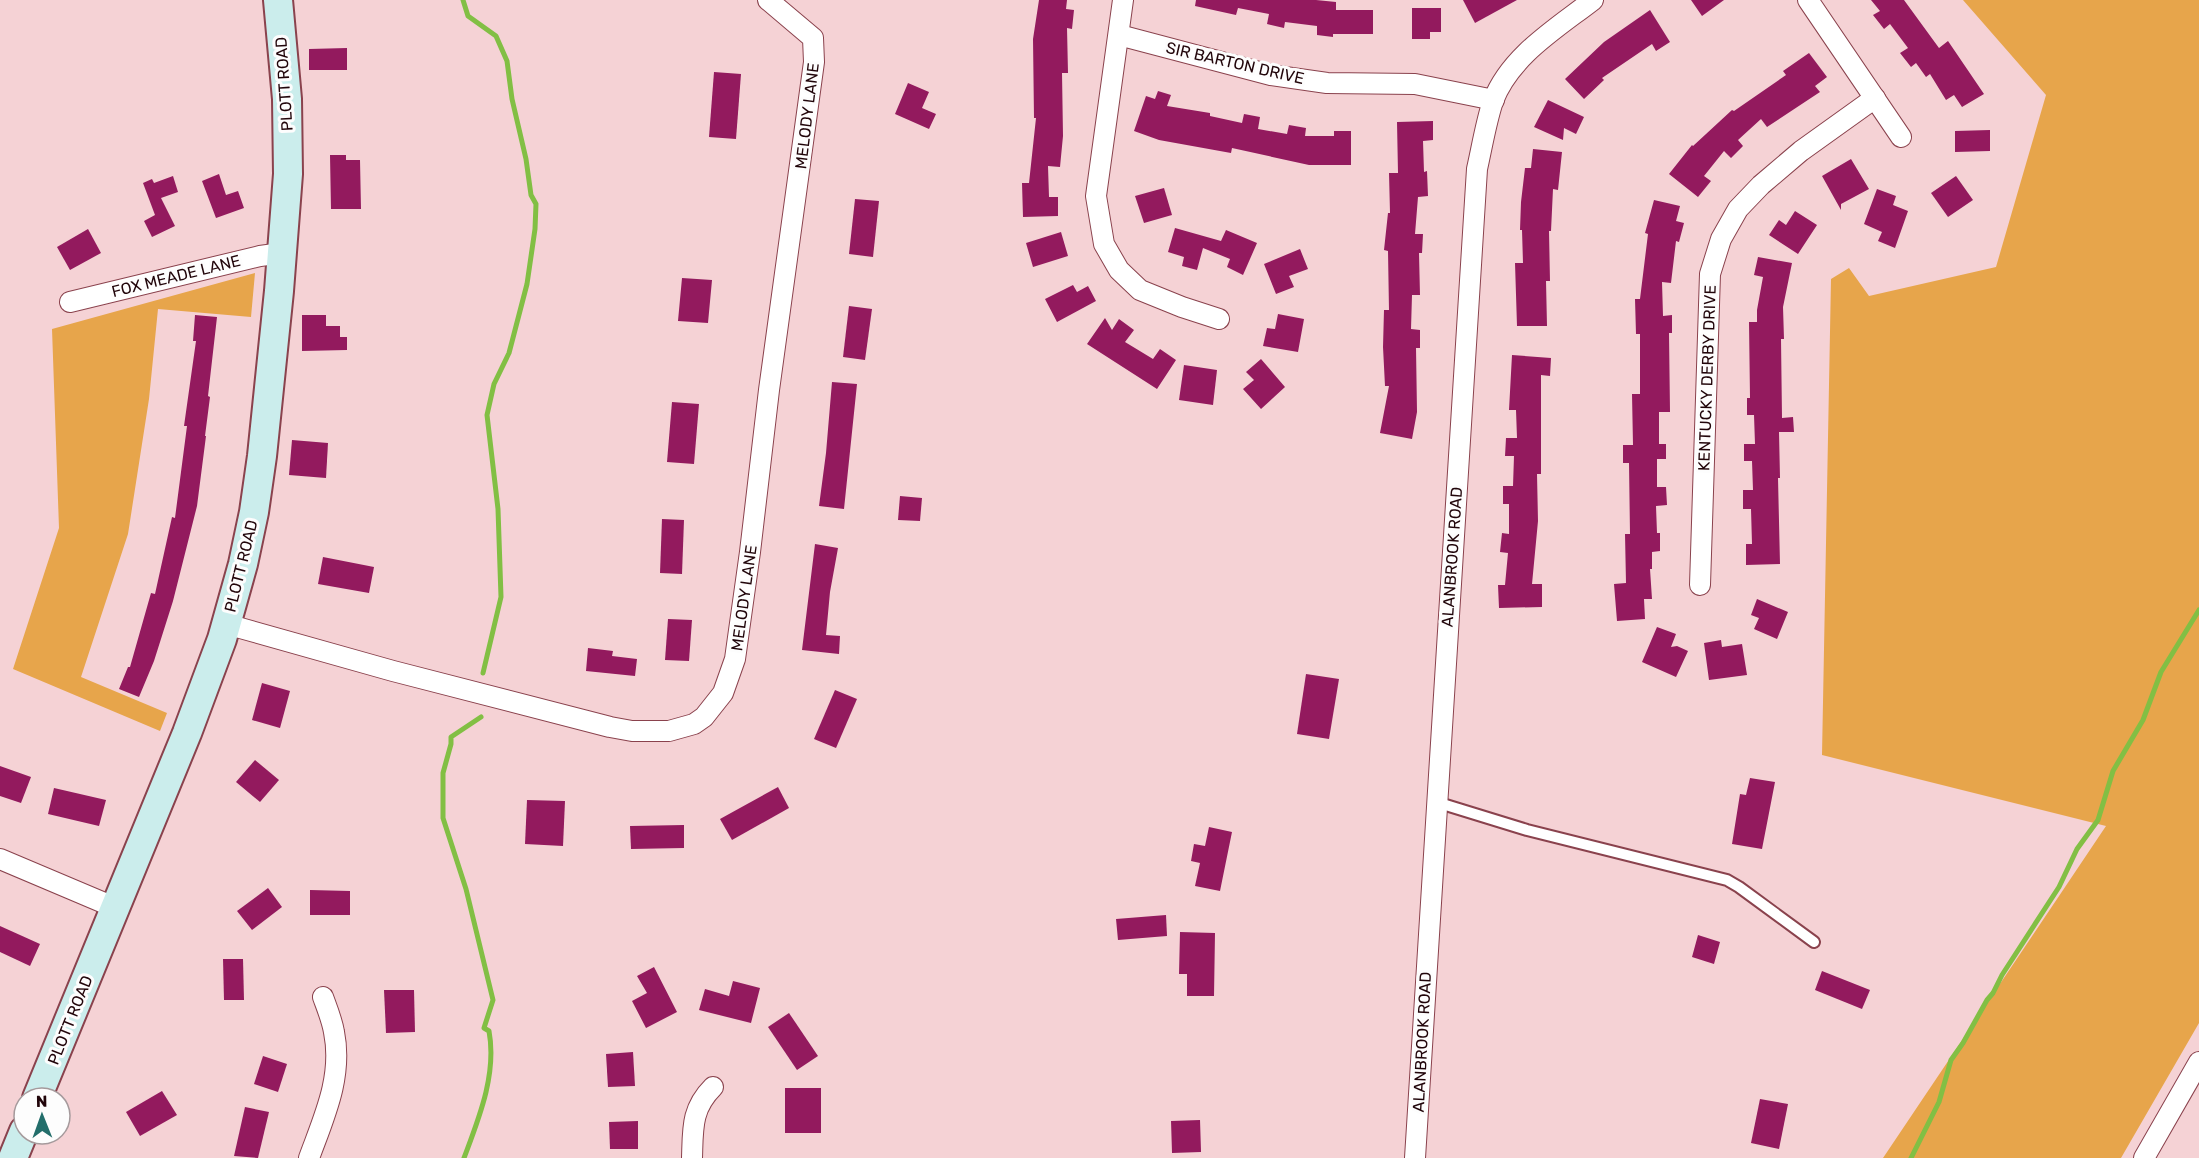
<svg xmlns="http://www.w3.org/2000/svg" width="2199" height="1158" viewBox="0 0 2199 1158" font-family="Rubik,sans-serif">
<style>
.green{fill:#e7a54b}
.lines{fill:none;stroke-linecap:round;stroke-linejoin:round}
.stream{stroke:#82bf44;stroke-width:5}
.building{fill:#931a5e}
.lane-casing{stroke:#8a424d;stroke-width:14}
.street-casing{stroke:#8a424d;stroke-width:22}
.secondary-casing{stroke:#8a424d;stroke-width:32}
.lane{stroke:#fff;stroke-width:10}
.street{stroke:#fff;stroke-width:20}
.secondary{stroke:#cbedec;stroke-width:28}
.labels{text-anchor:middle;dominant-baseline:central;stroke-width:6;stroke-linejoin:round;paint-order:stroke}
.street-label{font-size:16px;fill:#21050a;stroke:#fdfdfd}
</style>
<rect width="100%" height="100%" fill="#f5d2d5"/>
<g class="green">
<polygon points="1963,0 2199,0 2199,1023 2121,1158 1883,1158 2106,826 1822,755 1831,279 1849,268 1869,296 1996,267 2046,95"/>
<polygon points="255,273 251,317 158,309 149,399 128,534 81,677 167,713 160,731 13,669 59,528 52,329"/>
</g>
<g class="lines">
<g class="stream">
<polyline points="463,0 468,16 496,36 507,61 512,99 526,159 531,195 536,204 535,229 527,284 509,353 494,384 487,415 498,509 501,597 483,673"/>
<path d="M464,1158C479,1118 497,1074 489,1031L484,1028L493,1000L466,889L443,818V773L451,744V737L481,717"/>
<polyline points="1911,1158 1939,1102 1951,1060 1963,1043 1987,1000 1993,993 2002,975 2059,887 2077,849 2098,820 2113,771 2143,720 2161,672 2199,610"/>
</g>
</g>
<g class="building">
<polygon points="1039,0 1067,0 1066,9 1074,10 1072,29 1067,28 1068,73 1062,73 1063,136 1060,167 1048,166 1049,197 1058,197 1058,216 1023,217 1022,183 1029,183 1036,118 1034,118 1033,39"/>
<polygon points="1196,0 1316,0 1336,2 1336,10 1373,10 1373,34 1333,34 1333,37 1317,35 1317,26 1285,22 1284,28 1267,24 1269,14 1238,8 1236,15 1195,6"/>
<polygon points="1463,0 1517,0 1475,23"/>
<polygon points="1691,0 1724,0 1702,16"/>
<polygon points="1871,0 1904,0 1939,48 1948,41 1984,94 1962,107 1954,95 1946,100 1930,74 1926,77 1916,63 1911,67 1900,53 1908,48 1890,24 1884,29 1873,15 1880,11"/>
<polygon points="1412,8 1441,8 1441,32 1430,32 1430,39 1412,39"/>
<polygon points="1650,10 1670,42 1656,51 1652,44 1602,78 1604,80 1584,99 1565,79 1604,42"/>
<polygon points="347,48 347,70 309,70 309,49"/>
<polygon points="1809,53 1827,77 1815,86 1820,92 1767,127 1761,119 1738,140 1743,146 1731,158 1724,151 1704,176 1711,181 1698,197 1669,174 1692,145 1693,146 1732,110 1734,111 1786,75 1783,71"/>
<polygon points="714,72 741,74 736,139 709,137"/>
<polygon points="908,83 929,92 922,108 936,114 929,129 895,114"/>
<polygon points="1158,91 1171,95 1167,106 1210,113 1210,116 1242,123 1244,114 1260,117 1258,129 1287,134 1289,125 1306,128 1305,136 1334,136 1334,131 1351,131 1351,165 1309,165 1232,148 1231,153 1159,140 1134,131 1146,96 1155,99"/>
<polygon points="1548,100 1584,117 1576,134 1564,128 1563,140 1534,127"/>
<polygon points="1433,121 1433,140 1423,141 1424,172 1427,171 1428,196 1418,197 1415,234 1423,234 1422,253 1419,253 1420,295 1412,295 1411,329 1420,330 1420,348 1416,348 1417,412 1412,439 1380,433 1389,386 1385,386 1383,347 1384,310 1389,310 1388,251 1384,250 1388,213 1390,213 1389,173 1398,173 1397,122"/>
<polygon points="1990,130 1990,151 1955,152 1955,131"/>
<polygon points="1533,149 1562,152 1558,190 1553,189 1551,231 1549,231 1550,281 1546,281 1547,326 1517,326 1515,263 1523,263 1522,230 1520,230 1521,202 1525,168 1531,168"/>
<polygon points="330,155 346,155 346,160 360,160 361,209 331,209"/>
<polygon points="1851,159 1869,189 1841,204 1841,210 1822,176"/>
<polygon points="219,174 226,195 238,191 244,208 216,218 202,181"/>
<polygon points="173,176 178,192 161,198 175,226 152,237 144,221 155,215 143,183 152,179 154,183"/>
<polygon points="1956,176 1973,200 1948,217 1931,193"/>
<polygon points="1164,188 1172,215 1144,223 1135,196"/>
<polygon points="1877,189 1896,196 1893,205 1908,211 1895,248 1878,241 1882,232 1864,224"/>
<polygon points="855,199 879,201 873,257 849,254"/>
<polygon points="1654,200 1680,206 1676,221 1684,223 1679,242 1676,241 1671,283 1662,282 1663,316 1672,315 1672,333 1669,333 1670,412 1659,412 1659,444 1666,444 1666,459 1657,459 1657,487 1666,487 1667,505 1656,506 1657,533 1660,533 1660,551 1652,552 1652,569 1650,569 1652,599 1644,599 1645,619 1617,621 1614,584 1626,583 1625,534 1630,534 1629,463 1623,463 1623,445 1633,445 1632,394 1640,394 1640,334 1636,334 1635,299 1640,299 1648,234 1645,233"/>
<polygon points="1795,211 1817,225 1798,254 1769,235 1779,220 1786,225"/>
<polygon points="1175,228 1221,241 1226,230 1257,243 1243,275 1227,267 1230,259 1203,248 1197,270 1182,266 1184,257 1168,252"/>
<polygon points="88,229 101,253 70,270 57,247"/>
<polygon points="1061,232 1068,256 1033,267 1026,243"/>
<polygon points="1300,249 1308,269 1289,276 1294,287 1276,294 1264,264"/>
<polygon points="1758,257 1792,263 1783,307 1784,339 1781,339 1782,418 1793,417 1794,432 1779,432 1780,478 1778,478 1780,564 1746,565 1746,544 1752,544 1751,509 1743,509 1743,490 1753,490 1752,461 1744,461 1744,444 1755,444 1754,415 1747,415 1747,398 1750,398 1749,322 1757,322 1757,310 1763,277 1754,275"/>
<polygon points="682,278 712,280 708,323 678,321"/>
<polygon points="1073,285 1077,292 1088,286 1096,301 1057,322 1045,299"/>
<polygon points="849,306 872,309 865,360 843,357"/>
<polygon points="1278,314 1304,319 1298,352 1263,346 1267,328 1275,329"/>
<polygon points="195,315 217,317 208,396 210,397 205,436 206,436 197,506 173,601 154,661 139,697 119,689 128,667 130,667 151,593 155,594 172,517 175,518 187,426 184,426 196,341 193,341"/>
<polygon points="302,315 326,315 326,326 340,326 340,337 347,337 347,350 302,351"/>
<polygon points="1105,318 1112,330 1119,319 1134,330 1125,342 1153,359 1160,349 1176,360 1157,389 1087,344"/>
<polygon points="1512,355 1551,358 1550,376 1541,375 1541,474 1537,474 1538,521 1532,584 1542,584 1542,607 1499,608 1498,585 1505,585 1508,553 1500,552 1502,533 1509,534 1509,504 1503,504 1503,486 1513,486 1514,456 1505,456 1506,438 1517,438 1516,410 1509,410"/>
<polygon points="1261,359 1285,387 1261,409 1243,389 1254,380 1246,372"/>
<polygon points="1184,365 1217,370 1213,405 1179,400"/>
<polygon points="832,382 857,384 844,509 819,506 826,453"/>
<polygon points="672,402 699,404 694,464 667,462"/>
<polygon points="292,440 328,443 326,478 289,475"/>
<polygon points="900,496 922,498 920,521 898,520"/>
<polygon points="662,519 684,520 682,574 660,573"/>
<polygon points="815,544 838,548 830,592 826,635 840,636 839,654 802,650"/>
<polygon points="323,557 374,567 369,593 318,584"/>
<polygon points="1757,599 1788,612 1777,639 1754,629 1759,618 1751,615"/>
<polygon points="668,619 692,620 689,661 665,660"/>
<polygon points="1657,627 1676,634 1671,647 1677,646 1688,651 1676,677 1642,662"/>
<polygon points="1721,640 1722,647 1742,644 1747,675 1709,680 1704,643"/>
<polygon points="588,648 613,651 612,656 637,659 635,676 586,671"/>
<polygon points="1306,674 1339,679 1329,739 1297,734"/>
<polygon points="262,683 290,691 280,728 252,720"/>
<polygon points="835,690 857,699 836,748 814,739"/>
<polygon points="255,760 279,780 260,802 236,782"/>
<polygon points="0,766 31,777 21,803 0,796"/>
<polygon points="1750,778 1775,782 1762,849 1732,844 1740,794 1746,795"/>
<polygon points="778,787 789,808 732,840 720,819"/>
<polygon points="54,788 106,800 99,826 48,814"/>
<polygon points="527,800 565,801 563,846 525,844"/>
<polygon points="684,825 684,848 631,849 630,826"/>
<polygon points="1209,827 1232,832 1220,891 1195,886 1200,863 1191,861 1194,844 1205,846"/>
<polygon points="268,888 282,907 252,930 237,911"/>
<polygon points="310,890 350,891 350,915 310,915"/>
<polygon points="1166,915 1167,936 1118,940 1116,919"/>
<polygon points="0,926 40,944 30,966 0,952"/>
<polygon points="1180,932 1215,933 1214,996 1187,996 1187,974 1179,974"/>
<polygon points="1698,935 1720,942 1714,964 1692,957"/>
<polygon points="223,959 243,959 244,1000 224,1000"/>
<polygon points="654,967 677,1012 646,1028 632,1001 647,993 637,976"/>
<polygon points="1822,971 1870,990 1862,1009 1815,990"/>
<polygon points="733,981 760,988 751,1023 699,1010 705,989 729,996"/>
<polygon points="384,990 414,990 415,1032 386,1033"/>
<polygon points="789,1013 818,1056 797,1070 768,1027"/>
<polygon points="633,1052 635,1086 608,1087 606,1054"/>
<polygon points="263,1056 287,1064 278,1092 254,1084"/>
<rect x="785" y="1088" width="36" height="45"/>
<polygon points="162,1091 177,1115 140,1136 126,1112"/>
<polygon points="1760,1099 1788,1104 1779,1149 1751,1143"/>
<polygon points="245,1107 269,1112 258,1158 234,1156"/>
<polygon points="1200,1120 1201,1152 1172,1153 1171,1121"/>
<polygon points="638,1121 638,1149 610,1149 609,1122"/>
</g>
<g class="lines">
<g class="lane-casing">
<polyline id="lane" points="1436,802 1527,830 1727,880 1739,887 1814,942"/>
</g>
<g class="street-casing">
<g id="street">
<polyline points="1123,0 1096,196 1104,244 1119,270 1140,290 1182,307 1219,319"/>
<polyline points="1808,0 1901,137"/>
<polyline points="1119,35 1271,75 1327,83 1415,84 1494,100"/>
<polyline points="70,302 260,256 282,253"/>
<polyline points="1700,585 1710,274 1721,239 1738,209 1761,185 1801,151 1875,98"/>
<polyline points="226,624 393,671 610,727 632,731 669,731 694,724 704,717 723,693 735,659 750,552 769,390 814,62 813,38 768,0"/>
<polyline points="0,859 116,908"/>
<path d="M309,1158C324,1117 343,1077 334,1032C332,1020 327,1008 323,997"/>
<path d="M692,1158C693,1129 691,1109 713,1087"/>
<path d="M1415,1158L1477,169C1482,147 1486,122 1493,101C1510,56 1557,28 1593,0"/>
<polyline points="2144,1158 2199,1062"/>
</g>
</g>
<g class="secondary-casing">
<g id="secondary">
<polyline points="37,1098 187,733 222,639 243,564 254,512 262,456 279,291 288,174 287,99 278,0"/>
<polyline points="13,1158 24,1131"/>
</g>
</g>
<use href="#lane" class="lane"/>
<use href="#street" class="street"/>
<use href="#secondary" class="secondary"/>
</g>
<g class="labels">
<g class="street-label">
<text transform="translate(1235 63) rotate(13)">SIR BARTON DRIVE</text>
<text transform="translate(284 84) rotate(-94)">PLOTT ROAD</text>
<text transform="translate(807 116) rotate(-83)">MELODY LANE</text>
<text transform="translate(176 276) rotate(-14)">FOX MEADE LANE</text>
<text transform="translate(1707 378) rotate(-88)">KENTUCKY DERBY DRIVE</text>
<text transform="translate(1452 557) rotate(-86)">ALANBROOK ROAD</text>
<text transform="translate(241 566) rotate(-76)">PLOTT ROAD</text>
<text transform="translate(744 598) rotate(-82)">MELODY LANE</text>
<text transform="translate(70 1020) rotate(-68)">PLOTT ROAD</text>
<text transform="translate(1422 1042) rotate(-87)">ALANBROOK ROAD</text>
</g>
</g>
<g transform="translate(42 1116) rotate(359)"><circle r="28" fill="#fdfdfd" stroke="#a59a9c" stroke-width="1.5"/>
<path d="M0-4.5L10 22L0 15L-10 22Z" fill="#236e6b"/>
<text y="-9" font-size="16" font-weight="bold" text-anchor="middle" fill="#21050a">N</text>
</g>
</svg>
